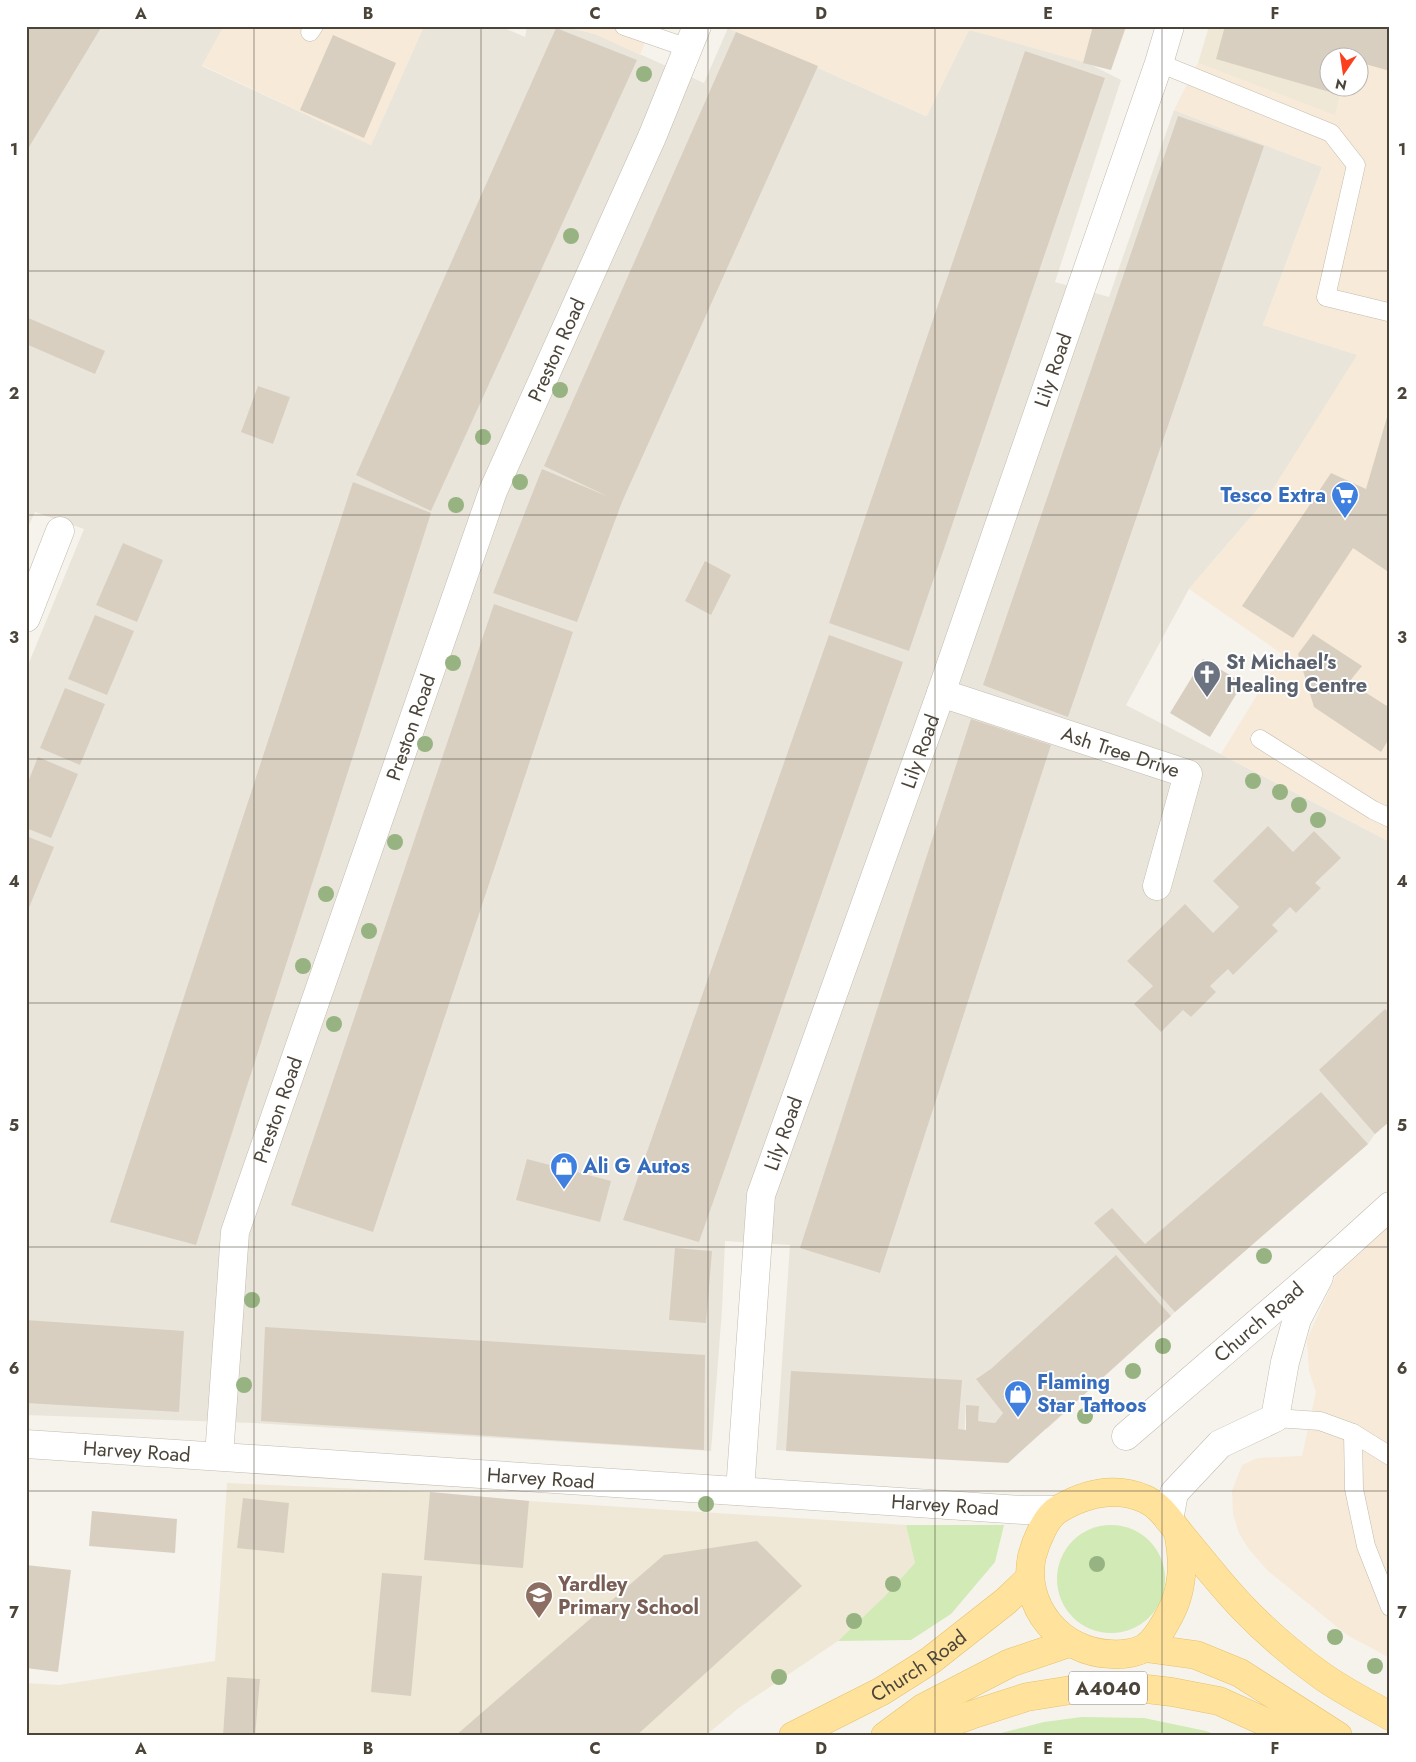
<svg xmlns="http://www.w3.org/2000/svg" width="1416" height="1762" viewBox="0 0 1416 1762" font-family="Jost,sans-serif">
<style>
.residential{fill:#eae5da}
.commercial{fill:#f7ead8}
.education{fill:#efe8d6}
.green{fill:#d2eab5}
.building{fill:#d8cfc1}
.lines{fill:none;stroke-linecap:round;stroke-linejoin:round}
.lane-casing{stroke:#c2bbae;stroke-width:19}
.street-casing{stroke:#c2bbae;stroke-width:29}
.primary-casing{stroke:#e6c16a;stroke-width:29}
.lane{stroke:#fff;stroke-width:18}
.street{stroke:#fff;stroke-width:28}
.primary{stroke:#ffe39c;stroke-width:28}
.tree{fill:#97b381}
.grid{fill:none;stroke:#4b4439;stroke-width:1;stroke-opacity:0.55}
.labels{text-anchor:middle;dominant-baseline:central;stroke-width:4;stroke-linejoin:round;paint-order:stroke}
.shield{fill:#fff;stroke:#817c74;stroke-width:1}
.shield-label{font-size:19px;font-weight:bold;fill:#4b4439}
.street-label{font-size:20px;fill:#4b4439;stroke:#fff}
.shop-label{font-size:20px;font-weight:bold;fill:#366cbe;stroke:#fff;text-anchor:start}
.worship-label{font-size:20px;font-weight:bold;fill:#5b616d;stroke:#fff;text-anchor:start}
.education-label{font-size:20px;font-weight:bold;fill:#785e54;stroke:#fff;text-anchor:start}
.neatline{fill:none;stroke:#4b4439;stroke-width:2}
.grid-label{font-size:16px;text-anchor:middle;font-weight:bold;fill:#4b4439}
</style>
<rect width="100%" height="100%" fill="#f6f3ec"/>
<polygon class="residential" points="26,26 224,26 202,66 371,145 424,26 500,26 525,37 527,26 562,26 595,34 704,83 728,28 926,116 969,30 1072,55 1121,80 1055,282 1109,297 1174,110 1322,167 1263,325 1358,355 1268,497 1189,589 1126,705 1390,842 1390,1121 1375,1134 1368,1144 1175,1312 1047,1429 992,1368 977,1378 1003,1413 995,1423 978,1421 966,1405 963,1460 776,1450 790,1245 725,1241 722,1310 711,1451 253,1423 26,1415 26,670 84,529 35,512 26,531"/>
<g class="commercial">
<polygon points="224,26 424,26 371,145 202,65"/>
<polygon points="562,26 607,26 645,42 640,55 595,34"/>
<polygon points="728,26 1127,26 1111,70 969,30 927,116 728,28"/>
<polygon points="1359,62 1390,71 1390,842 1221,754 1282,654 1189,589 1268,497 1357,355 1263,325 1322,167 1174,110 1198,63 1335,114 1342,88 1358,88"/>
<polygon points="1390,1224 1390,1658 1347,1635 1267,1570 1248,1548 1239,1533 1233,1514 1232,1491 1242,1465 1258,1458 1302,1456 1316,1392 1309,1371 1307,1339 1339,1269"/>
</g>
<g class="education">
<polygon points="1209,26 1390,26 1390,71 1359,62 1358,58 1328,58 1328,88 1342,88 1335,115 1198,63"/>
<polygon points="227,1483 430,1492 529,1501 906,1525 915,1563 884,1597 838,1641 740,1707 705,1736 26,1736 26,1683 59,1685 215,1661"/>
</g>
<g class="green">
<circle cx="1111" cy="1579" r="54"/>
<polygon points="906,1525 1004,1525 995,1562 951,1614 911,1640 838,1641 884,1597 915,1563"/>
<polygon points="1082,1717 1144,1718 1206,1731 1219,1736 1006,1736 1001,1733 1044,1722"/>
</g>
<g class="building">
<polygon points="26,26 102,26 26,152"/>
<polygon points="1093,26 1126,26 1111,70 1083,63"/>
<polygon points="1225,26 1388,26 1390,27 1390,71 1358,62 1358,58 1328,58 1328,88 1342,88 1340,95 1216,59"/>
<polygon points="556,28 637,60 431,511 356,475"/>
<polygon points="736,32 818,66 622,502 577,622 493,593 542,469 609,497 544,466"/>
<polygon points="333,35 396,63 364,138 300,110"/>
<polygon points="1025,51 1105,78 909,651 829,623"/>
<polygon points="1178,116 1264,146 1068,717 983,685"/>
<polygon points="26,317 105,351 95,374 26,344"/>
<polygon points="258,386 290,397 273,444 241,432"/>
<polygon points="1390,407 1390,573 1353,548 1293,638 1242,606 1331,473 1366,489"/>
<polygon points="353,482 431,513 196,1245 110,1222"/>
<polygon points="123,543 163,560 137,622 96,605"/>
<polygon points="705,561 731,575 711,615 685,601"/>
<polygon points="494,604 573,632 373,1232 291,1205"/>
<polygon points="95,615 134,631 107,695 68,679"/>
<polygon points="1313,634 1362,666 1349,682 1390,708 1390,737 1381,752 1314,707 1298,654"/>
<polygon points="829,635 903,662 699,1242 623,1220"/>
<polygon points="1203,659 1243,683 1210,737 1170,713"/>
<polygon points="65,688 105,704 80,765 40,748"/>
<polygon points="971,719 1051,745 880,1273 800,1248"/>
<polygon points="38,757 78,774 51,838 26,828 26,787"/>
<polygon points="1268,826 1293,852 1314,831 1341,858 1315,883 1321,888 1296,913 1290,907 1272,925 1278,931 1233,975 1228,969 1210,986 1216,992 1191,1017 1183,1010 1161,1032 1134,1004 1153,986 1127,961 1185,904 1213,933 1239,907 1213,881"/>
<polygon points="26,836 54,847 28,910 26,909"/>
<polygon points="1385,1009 1390,1014 1390,1121 1375,1134 1319,1070"/>
<polygon points="1321,1092 1368,1144 1175,1312 1094,1223 1112,1208 1145,1244"/>
<polygon points="527,1159 611,1181 600,1222 516,1200"/>
<polygon points="675,1248 712,1251 706,1323 669,1320"/>
<polygon points="1116,1255 1171,1316 1008,1463 786,1451 791,1371 962,1380 958,1429 966,1430 966,1405 979,1406 978,1421 995,1423 1003,1413 976,1379 992,1368"/>
<polygon points="26,1320 184,1331 179,1412 26,1403"/>
<polygon points="265,1327 705,1355 704,1450 261,1421"/>
<polygon points="430,1492 529,1501 523,1568 424,1560"/>
<polygon points="243,1498 289,1503 284,1553 237,1548"/>
<polygon points="92,1511 177,1519 175,1553 89,1546"/>
<polygon points="757,1541 802,1586 636,1736 455,1736 664,1555"/>
<polygon points="26,1565 71,1570 58,1672 26,1668"/>
<polygon points="382,1573 422,1576 411,1696 371,1692"/>
<polygon points="227,1677 260,1679 255,1736 223,1736"/>
</g>
<g class="lines">
<g class="lane-casing">
<g id="lane">
<polyline points="624,26 688,48"/>
<polyline points="310,32 314,26"/>
<polyline points="1159,63 1331,133 1356,165 1326,297 1388,312"/>
<polyline points="1260,739 1373,810 1390,818"/>
<polyline points="1275,1418 1320,1421 1353,1433 1390,1456"/>
<polyline points="1353,1433 1354,1489 1366,1546 1390,1607"/>
</g>
</g>
<g class="street-casing">
<g id="street">
<polyline points="26,618 60,531"/>
<path id="s1" d="M941,693L1188,774L1157,886"/>
<path id="s2" d="M1126,1436L1326,1264L1390,1206"/>
<path id="s3" d="M26,1444L1023,1510H1056"/>
<path id="s4" d="M219,1456L235,1232L493,491L652,137L697,26"/>
<path id="s5" d="M740,1491L761,1195L941,693L1159,63L1170,26"/>
<polyline points="1169,1520 1174,1493 1220,1444 1275,1418 1285,1362 1297,1319 1319,1277"/>
</g>
</g>
<g class="primary-casing">
<g id="primary">
<path d="M1178,1532C1184,1561 1184,1589 1169,1616C1163,1627 1156,1640 1146,1647C1137,1653 1122,1655 1111,1654C1061,1653 1021,1606 1032,1556C1036,1541 1046,1516 1059,1509C1086,1493 1115,1486 1145,1499C1161,1506 1170,1522 1181,1535C1201,1559 1220,1584 1242,1607C1266,1632 1294,1656 1322,1676C1343,1691 1367,1703 1390,1716"/>
<polyline points="1145,1648 1196,1655 1240,1673 1338,1736"/>
<path id="s6" d="M793,1736L882,1691L931,1660L1006,1601L1030,1578"/>
<polyline points="885,1736 923,1708 1010,1663 1069,1643"/>
<polyline points="919,1736 929,1730 971,1715 1027,1697 1071,1690 1130,1687 1172,1692 1219,1701 1297,1736"/>
</g>
</g>
<use href="#lane" class="lane"/>
<use href="#street" class="street"/>
<use href="#primary" class="primary"/>
</g>
<g class="tree">
<circle cx="644" cy="74" r="8"/>
<circle cx="571" cy="236" r="8"/>
<circle cx="560" cy="390" r="8"/>
<circle cx="483" cy="437" r="8"/>
<circle cx="520" cy="482" r="8"/>
<circle cx="456" cy="505" r="8"/>
<circle cx="453" cy="663" r="8"/>
<circle cx="425" cy="744" r="8"/>
<circle cx="1253" cy="781" r="8"/>
<circle cx="1280" cy="792" r="8"/>
<circle cx="1299" cy="805" r="8"/>
<circle cx="1318" cy="820" r="8"/>
<circle cx="395" cy="842" r="8"/>
<circle cx="326" cy="894" r="8"/>
<circle cx="369" cy="931" r="8"/>
<circle cx="303" cy="966" r="8"/>
<circle cx="334" cy="1024" r="8"/>
<circle cx="1264" cy="1256" r="8"/>
<circle cx="252" cy="1300" r="8"/>
<circle cx="1163" cy="1346" r="8"/>
<circle cx="1133" cy="1371" r="8"/>
<circle cx="244" cy="1385" r="8"/>
<circle cx="1085" cy="1416" r="8"/>
<circle cx="706" cy="1504" r="8"/>
<circle cx="1097" cy="1564" r="8"/>
<circle cx="893" cy="1584" r="8"/>
<circle cx="854" cy="1621" r="8"/>
<circle cx="1335" cy="1637" r="8"/>
<circle cx="1375" cy="1666" r="8"/>
<circle cx="779" cy="1677" r="8"/>
</g>
<path class="grid" d="M254,26V1736M481,26V1736M708,26V1736M935,26V1736M1162,26V1736M26,271H1390M26,515H1390M26,759H1390M26,1003H1390M26,1247H1390M26,1491H1390"/>
<defs>
<g id="supermarket-pin" transform="scale(1.4375)"><path d="M0 17L-7.5 6A9.5 9.5 0 1 1 7.5 6Z" fill="#3f7fe0" stroke="#fff"/><path d="M-6-5.5h2.5l.6 2H6L4.5 2H-2.5L-4.4-4H-6ZM-1.5 3.2a1.3 1.3 0 1 0 .1 0ZM3 3.2a1.3 1.3 0 1 0 .1 0Z" fill="#fff"/></g>
<g id="church-pin" transform="scale(1.4375)"><path d="M0 17L-7.5 6A9.5 9.5 0 1 1 7.5 6Z" fill="#6b7280" stroke="#fff"/><path d="M-1.2-6h2.4v3.5h3.3v2.4h-3.3V6h-2.4V-.1h-3.3v-2.4h3.3Z" fill="#fff"/></g>
<g id="shop-pin" transform="scale(1.4375)"><path d="M0 17L-7.5 6A9.5 9.5 0 1 1 7.5 6Z" fill="#3f7fe0" stroke="#fff"/><path d="M-5-2.5h2.3a2.7 3.5 0 0 1 5.4 0H5L5.5 6h-11ZM-1.5-2.5h3a1.5 2.3 0 0 0-3 0Z" fill="#fff"/></g>
<g id="school-pin" transform="scale(1.4375)"><path d="M0 17L-7.5 6A9.5 9.5 0 1 1 7.5 6Z" fill="#8d6e63" stroke="#fff"/><path d="M0-5L7-2L0 1L-7-2ZM-4 1L0 2.5L4 1V4Q0 6-4 4Z" fill="#fff"/></g>
</defs>
<g fill-rule="evenodd">
<use href="#supermarket-pin" x="1345" y="495"/>
<use href="#church-pin" x="1207" y="674"/>
<use href="#shop-pin" x="564" y="1166"/>
<use href="#shop-pin" x="1018" y="1394"/>
<use href="#school-pin" x="539" y="1595"/>
</g>
<g class="labels">
<rect class="shield" x="1069" y="1671.5" width="78" height="33" rx="4"/>
<g class="shield-label">
<text x="1108" y="1688">A4040</text>
</g>
<g class="street-label">
<text stroke="none"><textPath href="#s4" startOffset="1164">Preston Road</textPath></text>
<text stroke="none"><textPath href="#s5" startOffset="1172">Lily Road</textPath></text>
<text stroke="none"><textPath href="#s4" startOffset="759">Preston Road</textPath></text>
<text stroke="none"><textPath href="#s5" startOffset="768">Lily Road</textPath></text>
<text stroke="none"><textPath href="#s1" startOffset="189">Ash Tree Drive</textPath></text>
<text stroke="none"><textPath href="#s4" startOffset="354">Preston Road</textPath></text>
<text stroke="none"><textPath href="#s5" startOffset="362">Lily Road</textPath></text>
<text stroke="none"><textPath href="#s2" startOffset="175">Church Road</textPath></text>
<text stroke="none"><textPath href="#s3" startOffset="111">Harvey Road</textPath></text>
<text stroke="none"><textPath href="#s3" startOffset="516">Harvey Road</textPath></text>
<text stroke="none"><textPath href="#s3" startOffset="921">Harvey Road</textPath></text>
<text stroke="none"><textPath href="#s6" startOffset="144">Church Road</textPath></text>
</g>
<g class="shop-label">
<text x="1326" y="495" text-anchor="end">Tesco Extra</text>
<text x="583" y="1166">Ali G Autos</text>
<text x="1037" y="1382">Flaming<tspan x="1037" dy="23">Star Tattoos</tspan></text>
</g>
<g class="worship-label">
<text x="1226" y="662">St Michael's<tspan x="1226" dy="23">Healing Centre</tspan></text>
</g>
<g class="education-label">
<text x="558" y="1584">Yardley<tspan x="558" dy="23">Primary School</tspan></text>
</g>
</g>
<rect width="1416" height="1762" fill="none" stroke="#ffffff" stroke-width="55"/>
<g transform="translate(1344 72) rotate(193)"><circle r="24" fill="#ffffff" stroke="#b7b4b0"/>
<path d="M0-4L9 19L0 12L-9 19Z" fill="#fc3f1d"/>
<text y="-8" font-size="14" font-weight="bold" text-anchor="middle" fill="#4b4439">N</text>
</g>
<rect x="28" y="28" width="1360" height="1706" class="neatline"/>
<g class="grid-label">
<text x="141" y="19">A</text>
<text x="368" y="19">B</text>
<text x="595" y="19">C</text>
<text x="821" y="19">D</text>
<text x="1048" y="19">E</text>
<text x="1275" y="19">F</text>
<text x="14" y="155">1</text>
<text x="1402" y="155">1</text>
<text x="14" y="399">2</text>
<text x="1402" y="399">2</text>
<text x="14" y="643">3</text>
<text x="1402" y="643">3</text>
<text x="14" y="887">4</text>
<text x="1402" y="887">4</text>
<text x="14" y="1131">5</text>
<text x="1402" y="1131">5</text>
<text x="14" y="1374">6</text>
<text x="1402" y="1374">6</text>
<text x="14" y="1618">7</text>
<text x="1402" y="1618">7</text>
<text x="141" y="1754">A</text>
<text x="368" y="1754">B</text>
<text x="595" y="1754">C</text>
<text x="821" y="1754">D</text>
<text x="1048" y="1754">E</text>
<text x="1275" y="1754">F</text>
</g>
</svg>
